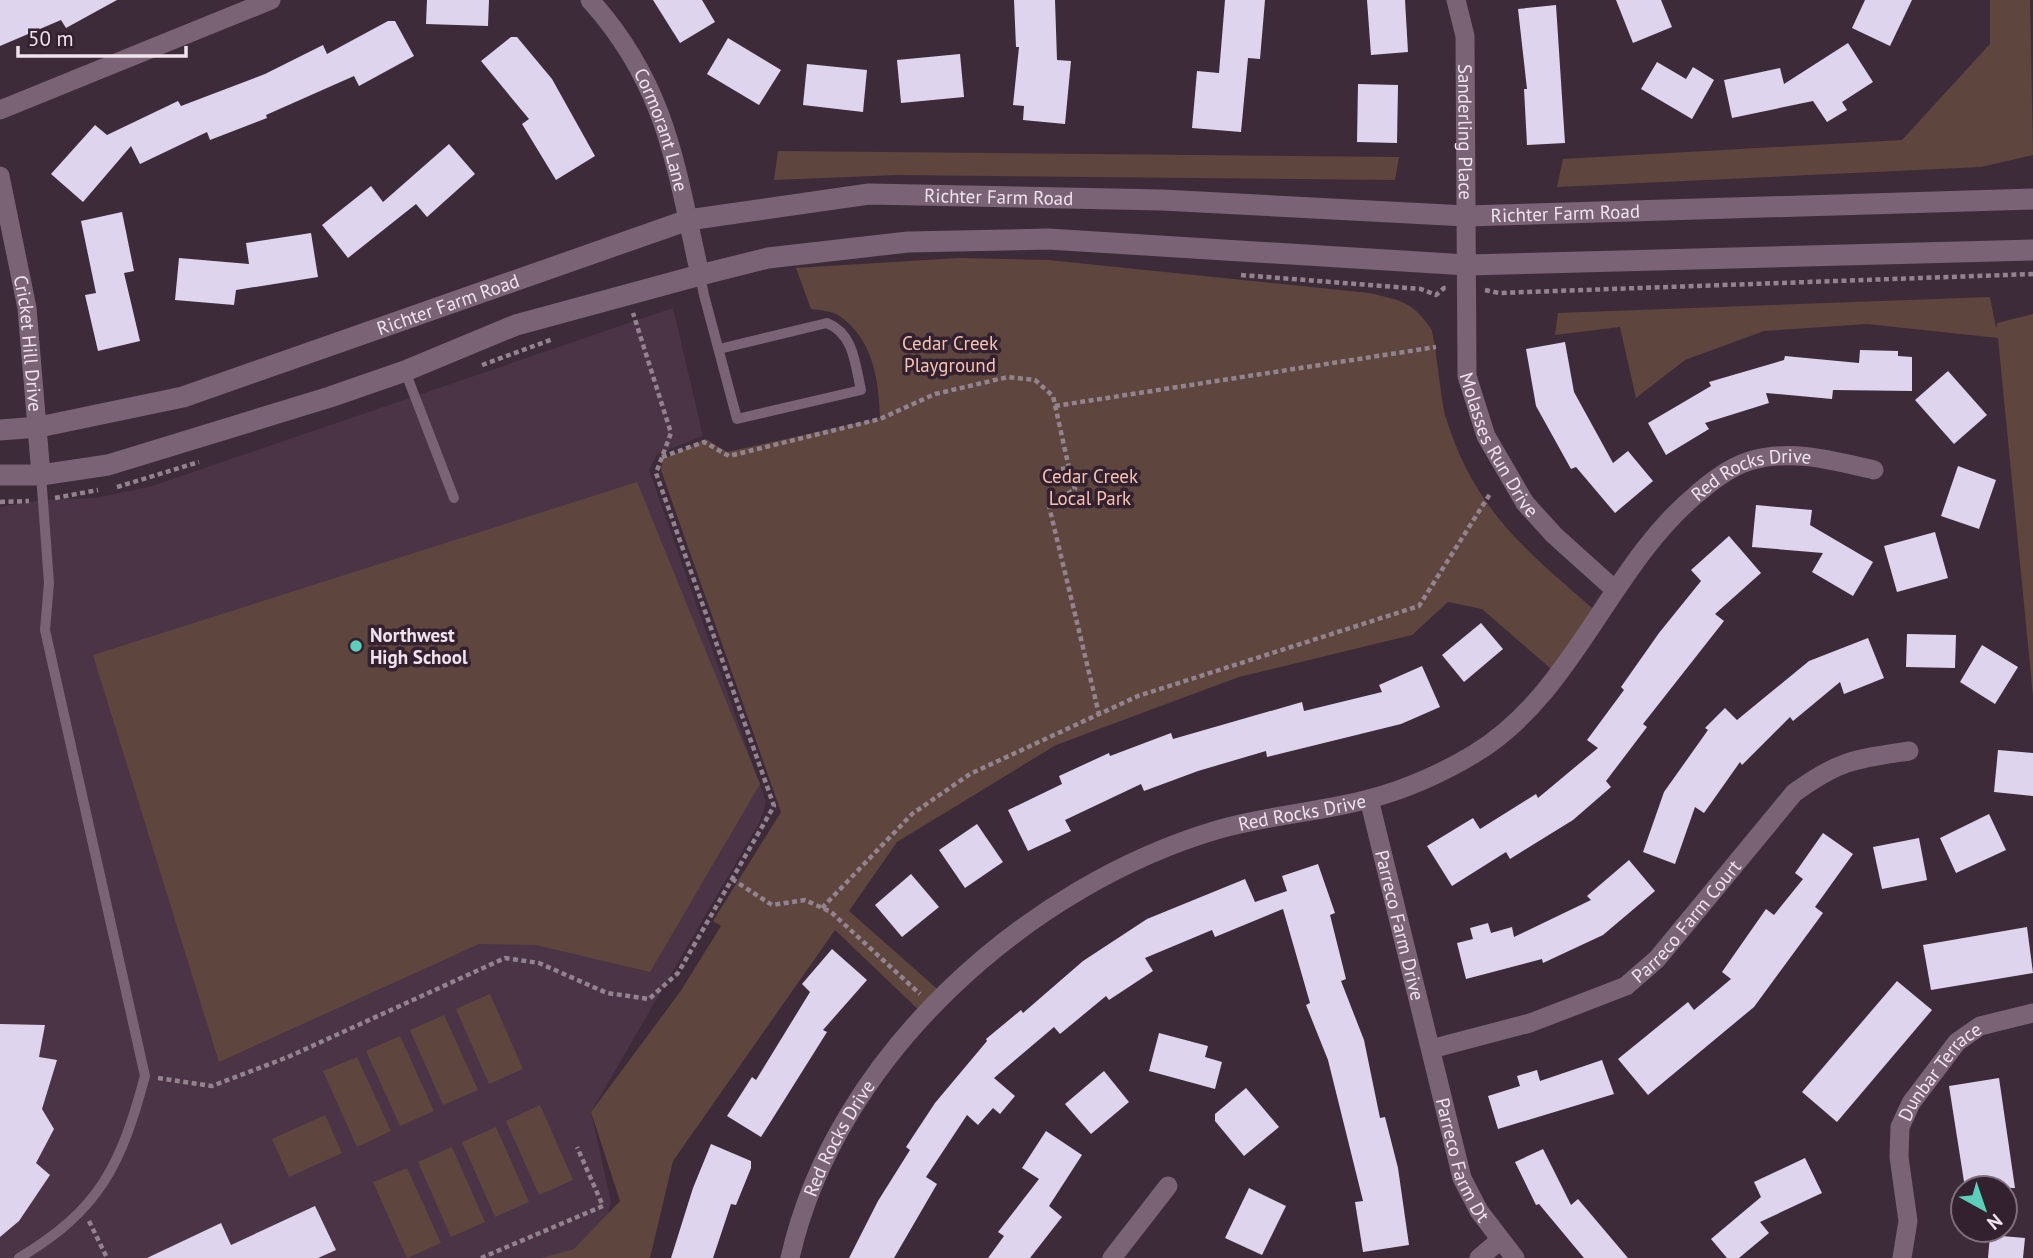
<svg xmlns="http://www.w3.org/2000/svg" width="2033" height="1258" viewBox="0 0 2033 1258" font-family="'PT Sans',sans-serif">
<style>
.built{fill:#4b3446}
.green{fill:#5e463e}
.building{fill:#ded4ee}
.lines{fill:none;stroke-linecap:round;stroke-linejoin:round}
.path{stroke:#93838f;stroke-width:4.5;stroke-dasharray:5 3.5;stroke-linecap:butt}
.lane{stroke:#796374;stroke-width:10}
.street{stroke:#796374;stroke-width:19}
.secondary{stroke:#796374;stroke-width:21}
.poi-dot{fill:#5cceba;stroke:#33212f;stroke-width:2.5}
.labels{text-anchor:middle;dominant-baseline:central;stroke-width:7;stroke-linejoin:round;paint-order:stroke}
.street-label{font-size:19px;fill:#f0e3ed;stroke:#33212f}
.park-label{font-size:19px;fill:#f9c3b3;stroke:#33212f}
.poi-label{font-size:19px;font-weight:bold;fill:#f0e3ed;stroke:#33212f;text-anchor:start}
</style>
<rect width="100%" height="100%" fill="#3e2b39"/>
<polygon class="built" points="673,308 703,436 657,454 649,470 766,802 760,821 591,1112 611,1202 597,1258 0,1258 0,507 43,500 95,498 149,487"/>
<g class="green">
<polygon points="1990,0 2030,0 2033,155 1981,167 1557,187 1563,159 1902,140 1990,44"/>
<polygon points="778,151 1399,157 1395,180 896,175 774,180"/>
<path d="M958,258L1048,260L1369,293C1399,300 1413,301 1431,329C1435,335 1441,402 1446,418C1475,512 1528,552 1598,613L1557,674L1482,609L1448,602L1412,635L1239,677L1056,745L897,842L849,911L943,994L925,1016L835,930L673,1161L650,1258H542L574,1249L620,1201L591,1112L680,992L721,926L713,921L781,812L661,470L663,459L706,439L727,452L880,418C879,380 873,338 838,315C831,311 819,310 811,309L796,268Z"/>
<polygon points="1990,297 1996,328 1997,323 2033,314 2033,696 1998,338 1867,324 1764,331 1685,360 1636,398 1620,327 1555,335 1558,313"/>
<polygon points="637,482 760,784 650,972 536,945 479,944 219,1062 93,655"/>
<polygon points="490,994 523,1069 489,1084 456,1009"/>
<polygon points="444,1015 478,1090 443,1105 410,1030"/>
<polygon points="400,1036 434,1111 400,1126 366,1051"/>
<polygon points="357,1057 391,1131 357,1147 323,1071"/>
<polygon points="540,1105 573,1180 539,1195 506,1121"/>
<polygon points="325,1115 342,1153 289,1177 272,1139"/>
<polygon points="496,1127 529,1202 495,1217 462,1142"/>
<polygon points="452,1147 485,1222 451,1237 418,1162"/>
<polygon points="407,1168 441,1243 407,1258 373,1182"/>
</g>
<g class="building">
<polygon points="0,0 117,0 66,28 61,20 0,46"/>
<polygon points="427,0 489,0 488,26 426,24"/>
<polygon points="653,0 702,0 715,22 680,43"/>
<polygon points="1014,0 1055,0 1057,60 1071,61 1065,124 1023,120 1024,106 1013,105 1019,47 1016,47"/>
<polygon points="1225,0 1265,0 1260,59 1248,58 1241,132 1192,128 1197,71 1219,73"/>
<polygon points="1367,0 1405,0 1408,52 1371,55"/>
<polygon points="1616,0 1661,0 1672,27 1633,43"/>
<polygon points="1865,0 1912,0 1890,46 1852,28"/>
<polygon points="1556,5 1565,143 1527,145 1524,89 1527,89 1518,9"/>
<polygon points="388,21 395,21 414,56 359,86 354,76 266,115 267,118 210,140 207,132 140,164 131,146 83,202 51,174 95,125 107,135 178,101 181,106 265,74 323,45 327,54"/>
<polygon points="511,37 517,37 552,79 595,156 556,180 522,124 529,119 481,61"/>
<polygon points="728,38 781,70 759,105 707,74"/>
<polygon points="1848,43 1873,82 1842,102 1847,110 1827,122 1813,101 1732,118 1724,80 1780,68 1784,84"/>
<polygon points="960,54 964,97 901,103 897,60"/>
<polygon points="1657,62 1686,79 1693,67 1714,80 1692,119 1641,89"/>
<polygon points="807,64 867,70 863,112 803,105"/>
<polygon points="1358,84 1398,85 1397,143 1357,142"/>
<polygon points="449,144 475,174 427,217 416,204 348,258 322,225 371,186 383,202"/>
<polygon points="122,212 134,271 124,273 140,341 98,351 85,295 96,293 81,221"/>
<polygon points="311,233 318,277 236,290 234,305 175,300 179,258 249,264 246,243"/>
<polygon points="1565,342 1574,392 1613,463 1628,451 1653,481 1615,513 1576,467 1571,469 1536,406 1526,349"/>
<polygon points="1860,350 1898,351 1898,356 1912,357 1912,391 1833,390 1832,399 1766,393 1769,403 1705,423 1709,429 1666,455 1648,423 1711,386 1709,382 1784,360 1785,356 1859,363"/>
<polygon points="1948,371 1987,415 1954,444 1915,400"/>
<polygon points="1958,466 1996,480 1979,529 1941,516"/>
<polygon points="1756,505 1812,510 1810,525 1873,562 1853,596 1812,572 1823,553 1752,547"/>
<polygon points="1935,532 1948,578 1897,592 1884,546"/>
<polygon points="1729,536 1761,573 1715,614 1724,621 1643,724 1647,727 1606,781 1611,787 1573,820 1510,859 1506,852 1452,886 1427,846 1473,818 1480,829 1536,794 1538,798 1598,748 1587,740 1624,690 1621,687 1659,633 1701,581 1691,570"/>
<polygon points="1481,623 1503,649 1464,682 1442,655"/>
<polygon points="1907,634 1956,635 1955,668 1906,667"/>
<polygon points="1868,638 1884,678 1844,694 1840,682 1793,721 1790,717 1742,765 1740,762 1704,813 1695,807 1675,864 1643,852 1664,792 1708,730 1705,728 1725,708 1737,720 1809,661"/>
<polygon points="1982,645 2018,667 1995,704 1960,682"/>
<polygon points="1422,666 1440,707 1401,724 1267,757 1266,751 1198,771 1144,791 1141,784 1065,820 1071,831 1028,851 1008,810 1062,784 1059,776 1109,753 1110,756 1171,733 1173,739 1302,702 1304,711 1382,692 1379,685"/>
<polygon points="1998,750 2033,753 2033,796 1994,792"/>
<polygon points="1989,814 2006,850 1956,873 1940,838"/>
<polygon points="977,824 1003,862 965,888 939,850"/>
<polygon points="1823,833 1853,854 1815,907 1823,913 1754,1007 1648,1095 1618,1059 1688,1002 1694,1010 1731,979 1722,972 1766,909 1774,915 1803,879 1795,873"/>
<polygon points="1919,838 1927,880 1882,889 1873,847"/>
<polygon points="1629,860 1655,891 1603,935 1543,963 1542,959 1466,979 1457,943 1473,939 1470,928 1488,923 1491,933 1512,927 1514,937 1591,900 1587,896"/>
<polygon points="1318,864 1335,913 1330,915 1346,979 1341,981 1364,1040 1380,1118 1385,1117 1398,1168 1409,1245 1363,1252 1355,1202 1363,1201 1328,1060 1306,1005 1310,1003 1283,909 1215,937 1212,930 1145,958 1153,971 1109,1000 1106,996 1060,1034 1054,1027 994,1078 1015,1096 1000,1114 993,1108 978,1125 967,1115 926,1177 937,1184 894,1258 849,1258 878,1201 910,1150 906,1147 935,1103 987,1041 986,1039 1021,1010 1023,1013 1083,961 1147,919 1245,879 1255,902 1287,891 1282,876"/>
<polygon points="911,874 939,907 902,937 875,905"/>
<polygon points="2027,927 2033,973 1931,990 1923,945"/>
<polygon points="832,949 867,980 823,1030 827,1032 761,1137 727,1116 752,1077 756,1080 810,992 802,984"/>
<polygon points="1897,981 1932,1010 1837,1122 1802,1092"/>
<polygon points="0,1024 45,1025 39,1057 57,1060 42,1109 54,1129 36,1163 50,1175 19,1221 0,1237"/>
<polygon points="1159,1033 1208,1046 1205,1057 1222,1062 1215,1089 1149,1071"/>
<polygon points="1602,1060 1614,1094 1498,1129 1488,1096 1520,1086 1517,1076 1537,1070 1540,1081"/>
<polygon points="1104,1071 1129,1102 1091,1134 1065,1104"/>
<polygon points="1999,1078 2015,1188 1965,1188 1949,1086"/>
<polygon points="1246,1088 1279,1127 1244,1156 1215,1121 1215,1114"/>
<polygon points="1046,1131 1082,1155 1049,1206 1062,1217 1030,1258 988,1258 1004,1236 998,1232 1039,1179 1022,1168"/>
<polygon points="711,1144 751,1161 751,1168 736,1205 731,1204 713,1258 671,1258 693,1188"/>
<polygon points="1543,1149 1571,1205 1578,1199 1628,1258 1584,1258 1539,1204 1536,1205 1515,1162"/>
<polygon points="1805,1158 1822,1193 1760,1222 1769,1233 1739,1258 1727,1258 1711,1239 1761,1197 1754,1182"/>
<polygon points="1249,1188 1286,1206 1262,1255 1225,1238"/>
<polygon points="315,1206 336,1250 318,1258 147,1258 221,1223 231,1245"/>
<polygon points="1990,1235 2025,1238 2023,1258 1988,1258"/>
</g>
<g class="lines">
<g class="path">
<polyline points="1241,275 1421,289 1436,295 1444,288 1449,288"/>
<polyline points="1485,290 1499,293 2033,274"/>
<polyline points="482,365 553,339"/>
<polyline points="1055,406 1436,347"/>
<polyline points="662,457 704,442 729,456 880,419 935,394 1008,377 1035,380 1053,396 1069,468 1061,469"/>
<polyline points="1069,468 1075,489 1049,506 1099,714"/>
<polyline points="117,487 199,462"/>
<polyline points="55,498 98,490"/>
<polyline points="0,502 29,501"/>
<polyline points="732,879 772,905 805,900 831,912 920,994"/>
<polyline points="822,908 912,814 970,774 1138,696 1419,606 1490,494"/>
<polyline points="158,1078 212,1086 288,1057 505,958 539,963 607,993 649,999 678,973 774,806 656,473 671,433 633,313"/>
<polyline points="89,1221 107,1258"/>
<polyline points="481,1258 603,1206 577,1147"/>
</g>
<g class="lane">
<path d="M700,275L704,295L737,419L861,390C855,364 854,334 827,323L719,349"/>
<polyline points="405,371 454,498"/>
<path d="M19,1258C100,1210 121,1165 145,1076L45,630L49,583L41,475"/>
</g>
<g class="street">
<path id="s1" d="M590,0C667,85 676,168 700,275"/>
<path id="s2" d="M1456,0L1465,36L1467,376L1486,436L1525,503L1554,535L1614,589"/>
<polyline points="0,110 271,0"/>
<path id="s3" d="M0,176L27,308L41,475"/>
<path id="s4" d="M1369,799L1462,1178L1479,1211L1515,1258"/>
<path id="s5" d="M1431,1049L1530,1023L1626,986L1657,959L1794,793C1839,760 1855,759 1909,751"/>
<path id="s6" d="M790,1258C835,1057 1027,885 1220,829C1269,815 1320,812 1369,799C1404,790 1443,773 1474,754C1575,693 1609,566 1698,493C1713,480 1733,465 1753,460C1794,449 1834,461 1874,470"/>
<polyline points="1112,1258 1168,1186"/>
<polyline points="1479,1258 1499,1241"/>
<path id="s7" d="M1902,1258L1908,1221L1899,1157L1900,1127L1911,1103L1957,1042L1980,1026L2033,1013"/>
</g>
<g class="secondary">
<path id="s8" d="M0,430L39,427L183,397L688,220L869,194L1162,200L1466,216L2033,199"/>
<polyline points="0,475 41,475 108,465 330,397 405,371 516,325 700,275 768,258 908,242 1048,239 1467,265 2033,250"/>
</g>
</g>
<circle class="poi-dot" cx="356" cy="646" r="7"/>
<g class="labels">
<g class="street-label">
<text stroke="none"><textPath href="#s1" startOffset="150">Cormorant Lane</textPath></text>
<text stroke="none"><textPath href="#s2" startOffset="133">Sanderling Place</textPath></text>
<text stroke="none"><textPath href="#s8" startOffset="1034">Richter Farm Road</textPath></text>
<text stroke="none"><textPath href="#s8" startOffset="1601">Richter Farm Road</textPath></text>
<text stroke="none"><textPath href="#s8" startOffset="467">Richter Farm Road</textPath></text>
<text stroke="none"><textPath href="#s3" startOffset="170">Cricket Hill Drive</textPath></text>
<text stroke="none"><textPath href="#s2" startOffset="453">Molasses Run Drive</textPath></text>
<text stroke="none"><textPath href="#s6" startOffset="1306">Red Rocks Drive</textPath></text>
<text stroke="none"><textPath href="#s6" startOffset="718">Red Rocks Drive</textPath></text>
<text stroke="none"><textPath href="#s5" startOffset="294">Parreco Farm Court</textPath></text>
<text stroke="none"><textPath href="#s4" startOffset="130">Parreco Farm Drive</textPath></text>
<text stroke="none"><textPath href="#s7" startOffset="201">Dunbar Terrace</textPath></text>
<text stroke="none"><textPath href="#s6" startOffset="130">Red Rocks Drive</textPath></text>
<text stroke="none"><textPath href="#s4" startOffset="373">Parreco Farm Dt</textPath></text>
</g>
<g class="park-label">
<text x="950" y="343">Cedar Creek<tspan x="950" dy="22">Playground</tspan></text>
<text x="1090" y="476">Cedar Creek<tspan x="1090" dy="22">Local Park</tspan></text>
</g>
<g class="poi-label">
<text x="370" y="635">Northwest<tspan x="370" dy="22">High School</tspan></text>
</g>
</g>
<g transform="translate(1984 1209) rotate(140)"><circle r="33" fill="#33212f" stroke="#7f6f7b" stroke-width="2"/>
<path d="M0-5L12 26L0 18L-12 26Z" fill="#5cceba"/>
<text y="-10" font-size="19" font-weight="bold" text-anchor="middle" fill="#f0e3ed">N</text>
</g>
<path d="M18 46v10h168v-10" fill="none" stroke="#f0e3ed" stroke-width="3.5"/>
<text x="28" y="46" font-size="21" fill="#f0e3ed" stroke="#33212f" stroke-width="5" paint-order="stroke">50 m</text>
</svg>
